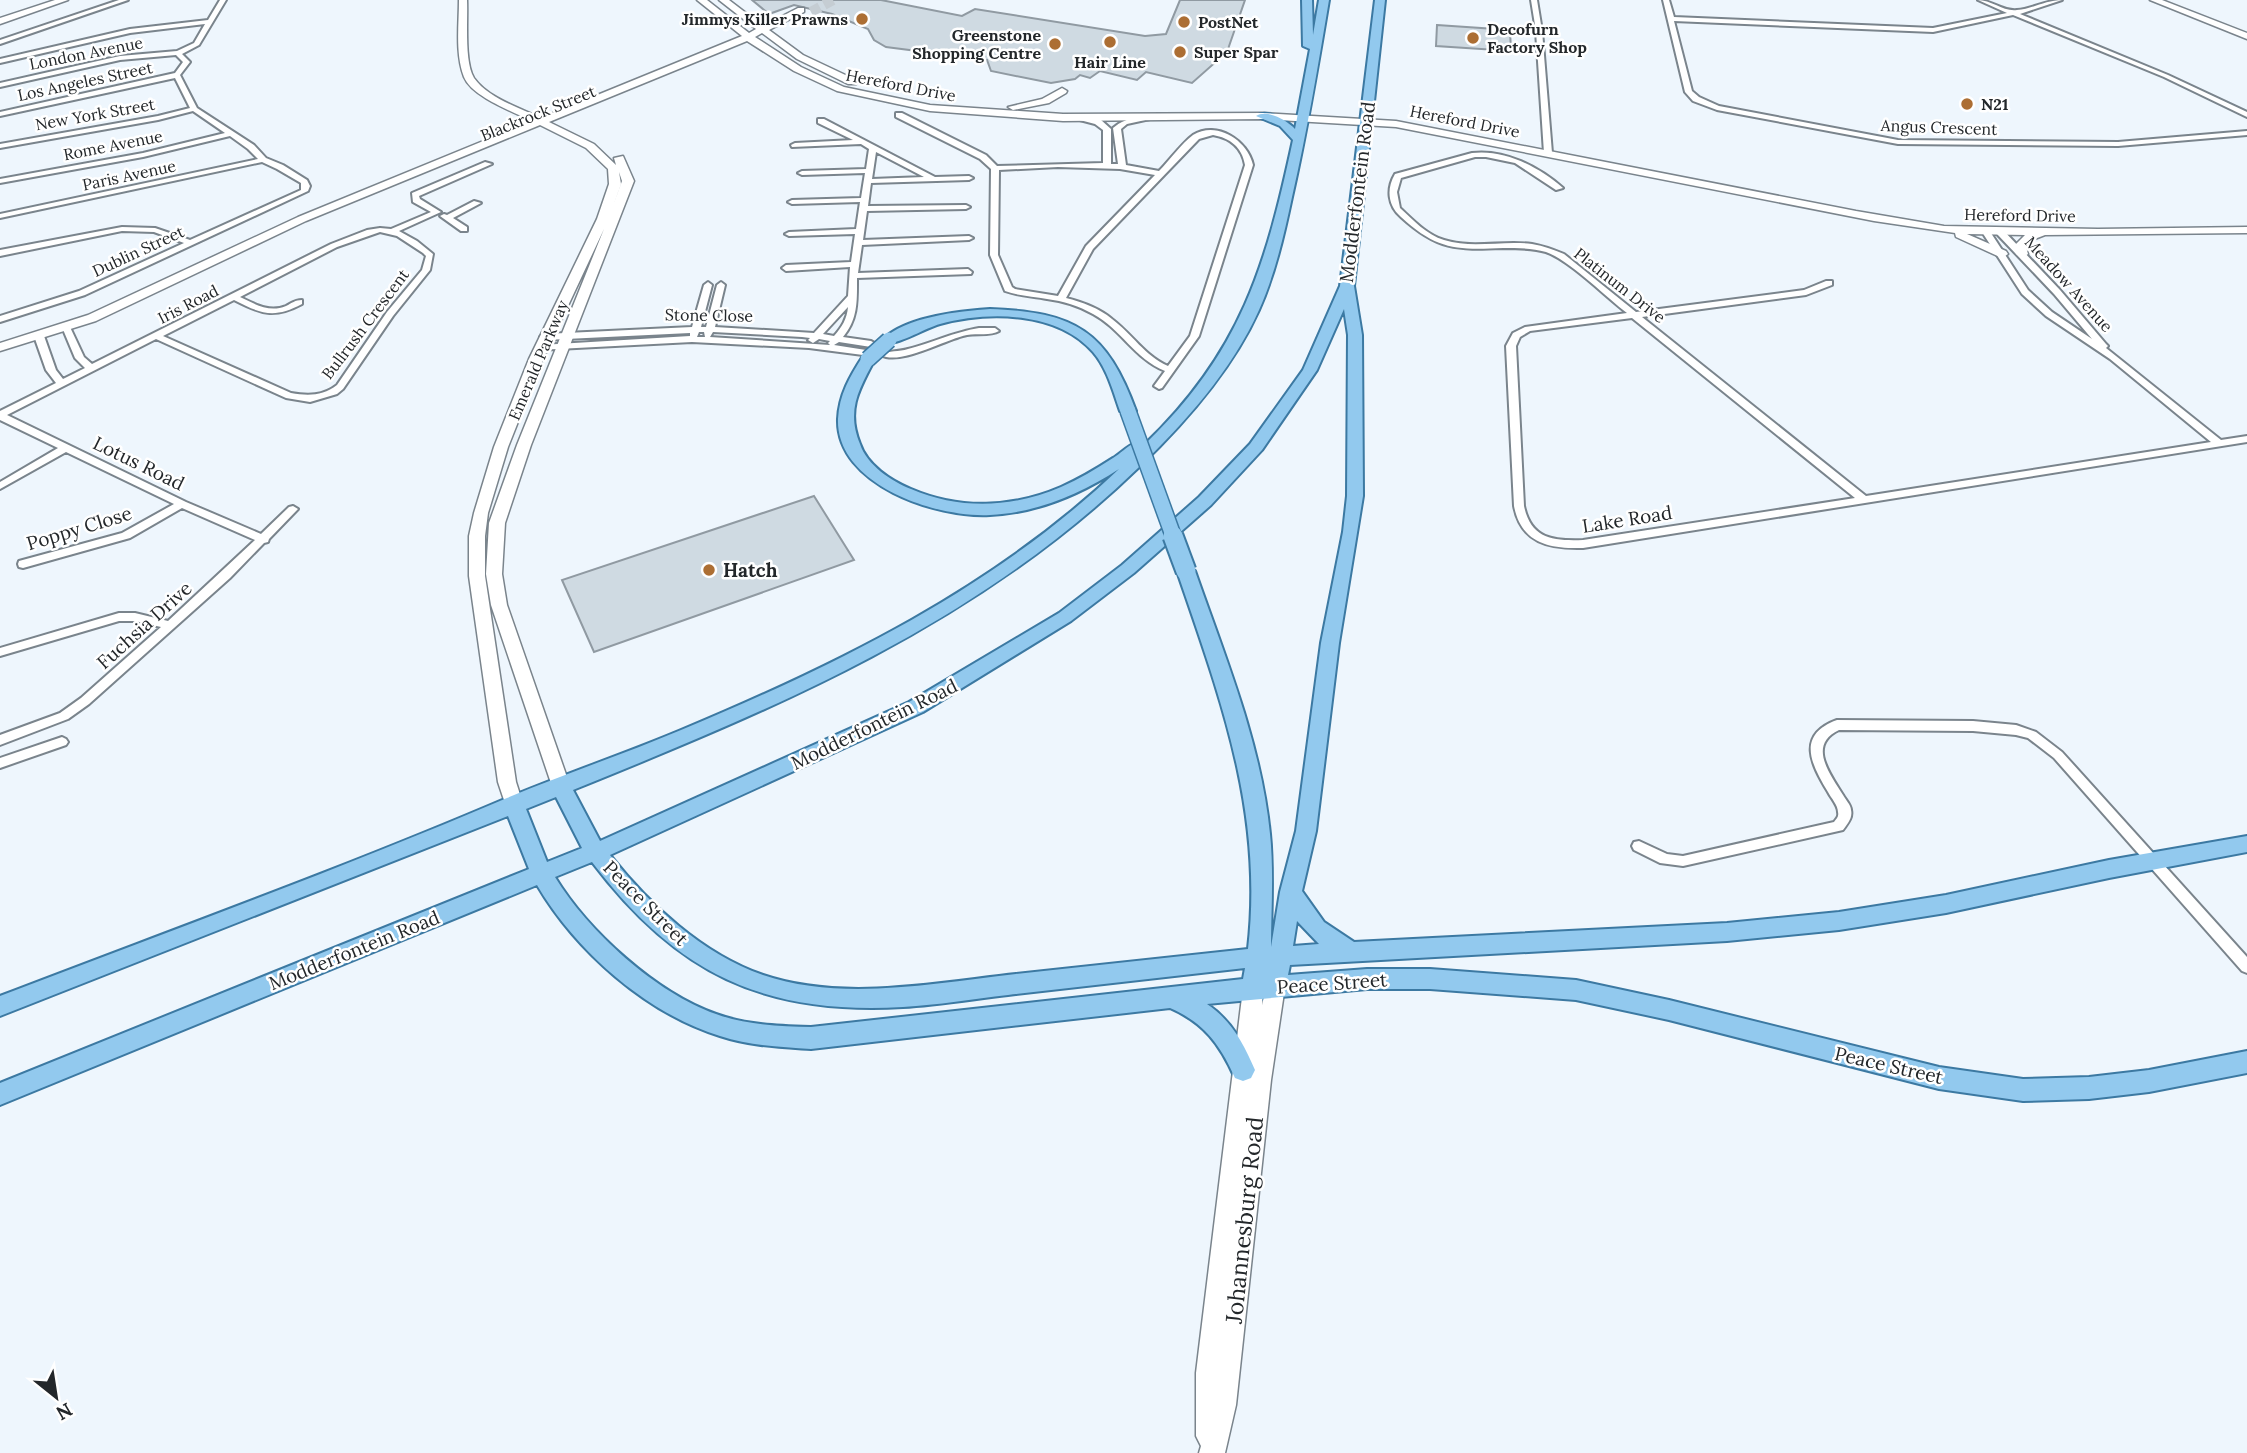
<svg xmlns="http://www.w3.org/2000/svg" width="2247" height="1453" viewBox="0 0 2247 1453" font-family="Lora,serif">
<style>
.building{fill:#cfdae2;stroke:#909aa2;stroke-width:2}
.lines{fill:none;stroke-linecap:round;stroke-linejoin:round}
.secondary-tunnel{stroke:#c5cdd3;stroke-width:10;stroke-dasharray:10 5;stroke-linecap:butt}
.street-casing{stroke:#7a848c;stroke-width:4}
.secondary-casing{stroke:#7a848c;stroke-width:3}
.primary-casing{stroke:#3c79a2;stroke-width:4}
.street{fill:#fff;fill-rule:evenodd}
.secondary{fill:#fff;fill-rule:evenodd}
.primary{fill:#92c9ee;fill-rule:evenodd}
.primary-bridge-far1-casing{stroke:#3c79a2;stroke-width:18;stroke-linecap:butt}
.primary-bridge-casing{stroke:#3c79a2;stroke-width:23;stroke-linecap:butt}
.primary-bridge-far1{stroke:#92c9ee;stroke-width:15}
.primary-bridge{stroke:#92c9ee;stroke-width:19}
.poi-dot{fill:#ac6e33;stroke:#fff;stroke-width:2.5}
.labels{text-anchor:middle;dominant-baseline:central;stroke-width:5;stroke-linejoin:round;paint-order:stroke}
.far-poi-label{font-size:16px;font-weight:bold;fill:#23272a;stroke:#fff;text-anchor:start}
.far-street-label{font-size:16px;fill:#23272a;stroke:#fff}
.street-label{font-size:19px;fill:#23272a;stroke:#fff}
.poi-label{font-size:19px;font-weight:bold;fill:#23272a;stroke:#fff;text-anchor:start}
.near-street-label{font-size:23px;fill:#23272a;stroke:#fff}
</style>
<rect width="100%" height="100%" fill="#eef6fd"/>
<g class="building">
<polygon points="752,0 881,0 962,16 975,9 1145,36 1166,34 1180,0 1245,0 1227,52 1192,83 1146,72 1137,80 1100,71 1090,78 1080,75 1075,79 1051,83 991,71 987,60 886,47 874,40 868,29 832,14 794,5 769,14"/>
<polygon points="1437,25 1510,30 1511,51 1436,46"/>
<polygon points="814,496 854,560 594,652 562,580"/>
</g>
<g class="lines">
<polyline class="secondary-tunnel" points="811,12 833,0"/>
<g class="street-casing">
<g id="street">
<polygon points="119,0 128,0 0,44 0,40"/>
<polygon points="220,0 226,0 199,45 182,54 190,62 180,75 197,108 254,145 266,158 283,165 307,180 310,186 308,191 85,295 0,322 0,316 79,291 184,243 154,232 122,231 0,256 0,250 122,227 155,228 190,240 301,190 301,183 277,169 262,162 0,218 0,214 258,159 248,149 230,136 143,157 0,183 0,179 143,153 225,133 193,111 158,120 0,148 0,144 158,116 190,108 175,78 0,116 0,112 175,73 183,62 176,55 120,60 0,87 0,83 120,56 177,51 194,43 205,24 130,33 0,63 0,59 130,29 208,20"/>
<polygon points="1531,0 1537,0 1542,31 1552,153 1548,155 1544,153 1536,31"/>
<path d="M1663,0H1669L1674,17L1933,28L2007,13L1978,0C1991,0 2004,12 2017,10C2032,9 2046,0 2062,0L2020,14L2168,75L2247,112V117L2164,77L2013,15L1933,32L1674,21L1692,91L1699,97L1719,106L1898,140L2118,142L2247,131V135L2118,146L1898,144L1717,110L1693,101L1685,92Z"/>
<path d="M896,113H902L986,155L997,166L1103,163V130L1095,124L1076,119V115H1079L1101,120L1111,129V164H1118L1113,128C1122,120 1138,114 1150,119L1127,124L1121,129L1126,165L1159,171C1169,161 1182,143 1193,135C1217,120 1248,141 1253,165L1199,336L1162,388L1159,389L1154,386L1165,371C1135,359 1121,329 1093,314C1079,306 1063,301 1047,299C1033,296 1018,296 1005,291L990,255L991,169L980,159L896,117ZM1213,135C1230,138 1242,147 1245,165L1190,336L1168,366C1145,356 1132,334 1112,319C1099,308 1082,302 1066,298L1093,249L1199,139ZM1058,167L1120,169L1155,175L1086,246L1058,296L1015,289L1012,287L998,255L999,170Z"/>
<path d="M818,119H824L935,177L969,176L973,178L969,180L871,183L868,206L966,205L970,207L966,209L867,211L863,240L969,236L973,238L969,240L862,245L858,273L968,269L972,272L971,274L857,278C857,301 858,319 843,337L871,341L876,344L871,347L839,342L834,345L866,350L868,352L863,355L809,348L692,342L538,350L536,348L541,345L690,336V333L545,340L540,337L545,334L692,327L704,285L708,282L712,285L701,327H706L717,285L721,282L725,285L715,327L814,333L848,296L850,267L786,271L782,268L786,265L851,262L855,234L789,236L785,234L789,232L856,229L860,202L792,204L788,202L792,200L861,198L865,173L802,175L798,173L802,171L866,169L869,149L861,144L792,147L791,145L795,143L853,140L818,123ZM876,152L924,177L872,179ZM848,307C847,319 842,327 834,336L823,334ZM699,332H704L705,337H697ZM713,332L802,337L810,338L808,340L813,343L819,339L830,341L828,343L830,345L710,337Z"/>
<path d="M1472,153C1505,149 1539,167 1563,188L1556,190L1515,163L1486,157H1475L1401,178L1397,192L1400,208C1413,220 1427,235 1444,240C1473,249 1503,240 1532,244C1544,246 1554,250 1564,254L1636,312L1804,290L1826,281H1832V285L1806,295L1642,317L1866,496L2211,442L2110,359L2046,316L2022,294L1982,232L1986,230H1989L2028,290L2052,312L2092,339L2054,294L1997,234V230H2003L2060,290L2106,344L2108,346L2106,348L2221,440L2247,436V442L1583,548C1549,549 1521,543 1514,506L1506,346L1513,333L1525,327L1627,313C1606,297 1569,260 1546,252C1532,248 1517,248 1503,248C1456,250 1437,250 1401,217C1388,206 1386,189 1395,174ZM1632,318L1855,498L1583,540C1553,541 1531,539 1524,506L1516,346L1520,337L1530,331Z"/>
<path d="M485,162L492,164L419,196L420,199L441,212L399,231L417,241L433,254L430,270L393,316L343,389L337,394L310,402L286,398L156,339L7,415L186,502L261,534L289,507L293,506L298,509L269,539L268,542L264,543L230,578L89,704L68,719L0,745V735L60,713L81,698L161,627L135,621H119L0,656V648L119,613H135L168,621L255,540L182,508L130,538L23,568L19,567L18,564L19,561L122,533L174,504L66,452L0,489V482L58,448L0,420V411L56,383L46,370L34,336L36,334H42L44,336L56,370L63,379L85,368L75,358L62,327L63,325H69L84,357L92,364L331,244L367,230L380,228L391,229L431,212L413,202L412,193ZM380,232L397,236L423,253L426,256L422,270L387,312L337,385C323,396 308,396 291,393L163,336L234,300C261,314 274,319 302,304V300C295,300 292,303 286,306C269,313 255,304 240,297L337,247Z"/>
<polygon points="474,201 481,203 453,218 467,227 467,231 461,231 440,216 444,214 447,215"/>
<path d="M979,328H995L999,331C991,336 977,333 967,335C946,339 900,366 881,355C889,350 899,352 908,349C932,343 954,332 979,328Z"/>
<path d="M1837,720L1973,721L2016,725L2036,732L2062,752L2247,957V973L2242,971L2054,758L2028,738L2016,735L1973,731L1839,730C1807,745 1830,774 1843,795C1845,799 1851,805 1851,810C1853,818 1847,824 1843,830L1683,866L1660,863L1634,850L1632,846L1634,842L1639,841L1667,854L1683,856L1834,822C1837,818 1839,817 1838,812C1838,805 1831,798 1828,792C1811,764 1796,735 1837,720Z"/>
<polygon points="62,737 66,739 68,742 66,745 0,768 0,758"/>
</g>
</g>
<g class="secondary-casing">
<g id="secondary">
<polygon points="55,0 68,0 0,24 0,18"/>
<path d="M459,0H467C468,19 464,62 474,78C488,98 520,108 541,118L742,36L697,0H707L749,33L756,29L719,0H729L763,26L798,8H804V12L769,30L803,55L856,80V84H848L797,59L762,33L755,37L801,67L844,87L930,105L1063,114L1263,113L1396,121L1856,211L1944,226L2098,229L2247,227V233L2045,235L2032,240L2026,247L2028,254L2022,258L2016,254L2014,246L2025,235L1967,234L2006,251L2008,254L2002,258L1956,237L1955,233L1874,221L1396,127L1263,119L1063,121L930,111L837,91L794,71L747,41L549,122L594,144L616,165L614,158L623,156L634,181L531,445L505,523L502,574L507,605L570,786L567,791H555L552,786L491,605L486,574L489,523L517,445L604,229L543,359L508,447L488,513L485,536V576L516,782L523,804L521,809L514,811L507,809L498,782L469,576V536L474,513L494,447L529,359L597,219L609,184L608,169L586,148L540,125L306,221L96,321L0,351V343L88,315L298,217L532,121C514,112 472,97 464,77C455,54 459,24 459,0ZM619,172L622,181L612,209L621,184Z"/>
<polygon points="2150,0 2162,0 2247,33 2247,39"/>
<polygon points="1062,88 1067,91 1066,93 1049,103 1013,110 1008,107 1042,99"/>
<polygon points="1275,977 1282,980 1285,986 1271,1080 1236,1405 1225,1453 1199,1453 1201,1446 1196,1436 1196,1373 1243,989 1246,983 1253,980 1260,983 1263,989 1262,1005 1268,980"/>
</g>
</g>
<g class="primary-casing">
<g id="primary">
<path d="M1302,0H1312L1313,35L1319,0H1329C1318,66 1307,132 1292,197C1284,235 1275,274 1259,310C1232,370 1185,423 1138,468C976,625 778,707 573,790L600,841L909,702L1059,613L1122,565L1199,497L1250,444L1303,370L1340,286L1375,0H1385L1354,286L1362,335L1363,496L1339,643L1316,831L1302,891L1324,922L1354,942L1727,923L1839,912L1946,895L2109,860L2247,836V852L2109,878L1946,913L1839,930L1727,941L1290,965L1288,975L1367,969H1430L1576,980L1669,1000L1939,1067L2023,1079L2089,1077L2149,1070L2247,1051V1073L2149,1092L2089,1099L2023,1101L1939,1089L1669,1020L1576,1000L1430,989H1367L1207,1004C1232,1021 1243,1043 1255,1070L1251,1078L1243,1081L1235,1078C1220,1044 1204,1023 1170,1008L811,1049C781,1047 750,1046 720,1036C646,1013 576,951 537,885L0,1105V1083L529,869L508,816L0,1016V996C169,931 341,869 507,798C564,774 624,754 681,730C839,664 994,588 1119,469C1081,494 1036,513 990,515C937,518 836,485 838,419C839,395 850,376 863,356H873L875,359C859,389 846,410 860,444C867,465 891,481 911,489C960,510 1012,508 1061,487C1079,479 1096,469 1113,458C1120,454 1127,446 1135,443C1140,441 1140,443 1145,444C1241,352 1266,266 1293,140L1280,126L1256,116C1267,109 1287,120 1295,129L1310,49L1303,46ZM1344,309L1348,335L1347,496L1343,532L1321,643L1296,831L1280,892L1271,947C1271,910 1274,872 1270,834C1261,743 1225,657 1195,571L1186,565L1177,571C1220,697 1264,812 1248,949C1170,957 1093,966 1016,974C934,983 842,1002 763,975C702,954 649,904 610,855L923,712L1071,621L1134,573L1211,505L1262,450L1317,370ZM556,797L582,848L547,862L526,809ZM592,862C676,973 763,1015 903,1007C938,1005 973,999 1008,995C1087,986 1166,977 1245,968L1243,979L811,1027C779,1026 746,1025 716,1014C656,993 588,931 555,877ZM1297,921L1319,944L1293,946Z"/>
<path d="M990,309C1075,312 1107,331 1136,411L1133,414H1123L1120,411C1113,391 1107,368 1093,352C1057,311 988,311 940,324C925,328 897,346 884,343L882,340C905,317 959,311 990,309Z"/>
</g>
</g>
<use href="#street" class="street"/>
<use href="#secondary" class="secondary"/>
<use href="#primary" class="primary"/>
<g class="primary-bridge-far1-casing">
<g id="primary-bridge-far1">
<polyline points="868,359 889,340"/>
<polyline points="1128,411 1174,538"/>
</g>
</g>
<g class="primary-bridge-casing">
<polyline id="primary-bridge" points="1173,536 1186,571"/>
</g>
<use href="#primary-bridge-far1" class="primary-bridge-far1"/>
<use href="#primary-bridge" class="primary-bridge"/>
</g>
<g class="poi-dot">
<circle cx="862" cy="19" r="7"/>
<circle cx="1184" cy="22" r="7"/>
<circle cx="1473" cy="38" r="7"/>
<circle cx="1110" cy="42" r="7"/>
<circle cx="1055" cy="44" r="7"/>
<circle cx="1180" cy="52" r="7"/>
<circle cx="1967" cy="104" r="7"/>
<circle cx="709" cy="570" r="7"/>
</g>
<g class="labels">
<g class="far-poi-label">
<text x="848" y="19" text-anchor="end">Jimmys Killer Prawns</text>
<text x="1198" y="22">PostNet</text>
<text x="1487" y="29">Decofurn<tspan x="1487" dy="18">Factory Shop</tspan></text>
<text x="1041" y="35" text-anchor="end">Greenstone<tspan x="1041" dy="18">Shopping Centre</tspan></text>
<text x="1194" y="52">Super Spar</text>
<text x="1110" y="62" text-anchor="middle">Hair Line</text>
<text x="1981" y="104">N21</text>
</g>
<g class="far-street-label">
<text transform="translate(86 53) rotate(-11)">London Avenue</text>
<text transform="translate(85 81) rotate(-12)">Los Angeles Street</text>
<text transform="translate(901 85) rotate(11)">Hereford Drive</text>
<text transform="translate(538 113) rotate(-22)">Blackrock Street</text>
<text transform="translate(95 114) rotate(-10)">New York Street</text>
<text transform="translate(1465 121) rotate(11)">Hereford Drive</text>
<text transform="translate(1939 127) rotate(2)">Angus Crescent</text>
<text transform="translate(113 145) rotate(-11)">Rome Avenue</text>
<text transform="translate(129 175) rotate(-12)">Paris Avenue</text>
<text transform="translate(2020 215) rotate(1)">Hereford Drive</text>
<text transform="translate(138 251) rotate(-25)">Dublin Street</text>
<text transform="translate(2069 284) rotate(48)">Meadow Avenue</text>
<text transform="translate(1620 285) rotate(38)">Platinum Drive</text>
<text transform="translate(188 304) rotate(-27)">Iris Road</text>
<text transform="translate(709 315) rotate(1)">Stone Close</text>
<text transform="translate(365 324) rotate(-53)">Bullrush Crescent</text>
<text transform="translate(538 360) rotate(-67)">Emerald Parkway</text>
</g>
<g class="street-label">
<text transform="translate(1357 192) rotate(-83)">Modderfontein Road</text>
<text transform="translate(139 463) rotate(26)">Lotus Road</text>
<text transform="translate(1627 519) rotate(-9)">Lake Road</text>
<text transform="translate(79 528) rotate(-17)">Poppy Close</text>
<text transform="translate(144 625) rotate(-42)">Fuchsia Drive</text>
<text transform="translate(874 724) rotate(-26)">Modderfontein Road</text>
<text transform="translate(646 903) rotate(45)">Peace Street</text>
<text transform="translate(354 950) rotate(-22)">Modderfontein Road</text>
<text transform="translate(1332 983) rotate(-4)">Peace Street</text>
<text transform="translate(1889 1065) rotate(13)">Peace Street</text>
</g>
<g class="poi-label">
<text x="723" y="570">Hatch</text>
</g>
<g class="near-street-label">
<text transform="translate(1244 1220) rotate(-84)">Johannesburg Road</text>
</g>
</g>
<g transform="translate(56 1397) rotate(150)" stroke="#ffffff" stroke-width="5" paint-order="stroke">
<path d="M0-5L12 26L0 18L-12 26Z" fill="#23272a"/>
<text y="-10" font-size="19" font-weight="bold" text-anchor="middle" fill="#23272a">N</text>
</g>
</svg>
